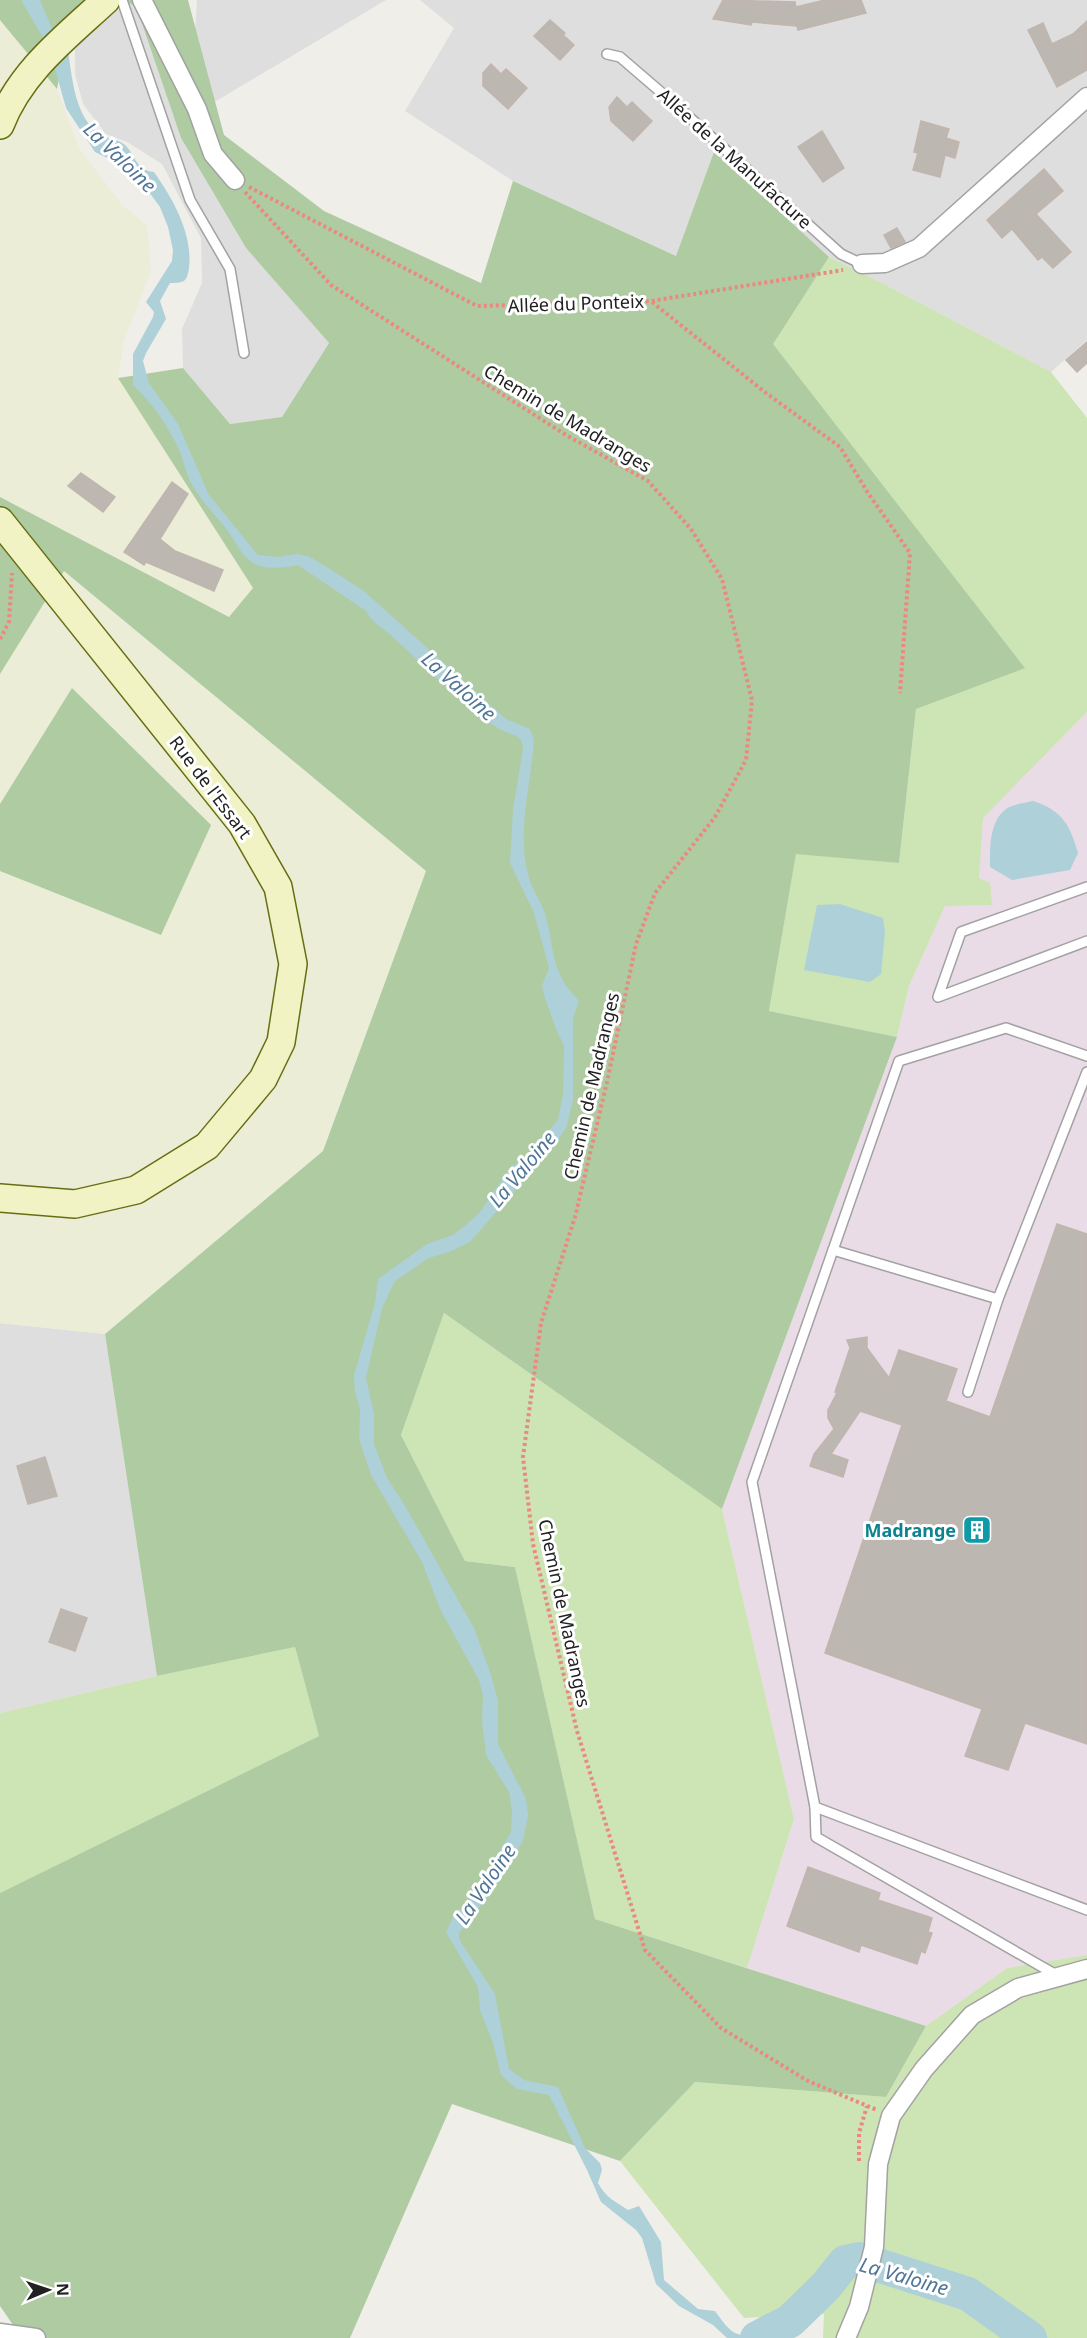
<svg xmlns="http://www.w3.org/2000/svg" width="1087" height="2338" viewBox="0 0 1087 2338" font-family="'Noto Sans',sans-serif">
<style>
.residential{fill:#dfdede}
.industrial{fill:#e9dce6}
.farmland{fill:#ebedd7}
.grass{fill:#cde4b5}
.forest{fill:#afcba2}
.water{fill:#aed0d9}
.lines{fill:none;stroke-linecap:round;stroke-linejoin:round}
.river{stroke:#aed0d9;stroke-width:34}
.building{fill:#bdb7b2;stroke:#c1b5ad;stroke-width:1.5}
.lane-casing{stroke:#a2a2a2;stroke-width:12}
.street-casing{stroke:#a2a2a2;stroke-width:21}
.secondary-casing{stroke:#666e12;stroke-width:30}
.path{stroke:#eb887f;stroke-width:4;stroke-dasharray:3 3;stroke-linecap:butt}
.lane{stroke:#fff;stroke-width:9}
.street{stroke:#fff;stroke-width:18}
.secondary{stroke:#f2f3c4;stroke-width:27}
.labels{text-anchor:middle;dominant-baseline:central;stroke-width:6;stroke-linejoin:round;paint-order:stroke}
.street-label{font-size:18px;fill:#212121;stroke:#fff}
.culture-label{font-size:18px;font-weight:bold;fill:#0d838f;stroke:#fff;text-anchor:end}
.water-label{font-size:20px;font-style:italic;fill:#507698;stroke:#fff}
</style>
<rect width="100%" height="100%" fill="#f0eee9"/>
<g class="residential">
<polygon points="197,0 386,0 211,104 193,65"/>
<polygon points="420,0 1087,0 1087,340 1051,372 884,284 829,257 714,153 676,256 513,181 405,111 454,28"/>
<polygon points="127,2 136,6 181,138 246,248 329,343 282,417 230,424 183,368 182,329 202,283 201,238 162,164 127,142 106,134 83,104 75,74 75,48"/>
<polygon points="0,1323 105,1334 157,1676 0,1713"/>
</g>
<polygon class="industrial" points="1087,712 1087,1955 1007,1968 926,2026 747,1968 794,1819 722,1509 897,1037 909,986 945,906 979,878 982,818"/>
<g class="farmland">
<polygon points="0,20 57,89 80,150 122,205 147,226 151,271 124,340 118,378 253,588 229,617 0,497"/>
<polygon points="64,571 426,871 323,1151 105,1334 0,1323 0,674"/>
</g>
<g class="grass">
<polygon points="829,257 884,284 1051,372 1087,418 1087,712 983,818 979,878 990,883 992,905 945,906 909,986 897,1037 769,1011 796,853 899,863 916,709 1024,667 772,344"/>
<polygon points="444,1313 722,1509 794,1819 747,1968 595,1919 515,1567 465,1561 401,1435"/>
<polygon points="295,1647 319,1736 0,1893 0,1713 157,1676"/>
<polygon points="1087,1955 1087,2338 823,2338 824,2314 744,2318 620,2161 695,2082 886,2097 926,2026 1007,1968"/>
</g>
<g class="forest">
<polygon points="0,0 90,0 71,19 57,89 0,20"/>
<polygon points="121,0 188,0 224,135 324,211 481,283 513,181 676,256 714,152 829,257 773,344 1025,668 916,709 899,863 796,854 769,1011 897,1037 722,1509 444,1313 401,1435 465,1561 515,1567 595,1919 926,2026 886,2097 695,2082 620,2161 452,2104 350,2338 22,2338 0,2306 0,1893 319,1736 295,1647 157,1676 105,1334 323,1151 426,871 64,571 0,674 0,497 229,617 253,588 118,378 183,368 230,424 282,417 329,343 246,248 181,138 136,6"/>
<polygon points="72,688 211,825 161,935 0,871 0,804"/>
</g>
<g class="water">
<polygon points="21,0 40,0 56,38 45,41"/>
<path d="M67,45C72,72 73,117 100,134C107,139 119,139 125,145C136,155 135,170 154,172C173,199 193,234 189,268C188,273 188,277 184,281C180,283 174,283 170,283L160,301L166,319L146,353L143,361L149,383L178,424L209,495L258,555L279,557L297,554L308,556L330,569L364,591L506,719L530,729L534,740C531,786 516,832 529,878C534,893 544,906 547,921C555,956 552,973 579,1001L573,1019V1099L567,1126L558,1140L470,1242L449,1252L429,1258L395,1281L382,1308L366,1378L374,1414V1444L387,1478L404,1504L474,1628L491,1675L498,1701V1744L526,1799L528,1815L523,1841L488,1896L459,1933V1939L495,1994L509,2069L524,2080L558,2087L585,2148L600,2163L602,2170L598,2183C608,2200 614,2200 628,2210L639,2206L661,2242L664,2280L698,2309L715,2311C729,2330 733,2338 758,2335L818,2289L841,2258L853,2253L860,2254L858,2265C832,2268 804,2330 769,2338C757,2338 740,2338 727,2338L713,2325L679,2306L656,2284L642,2238L636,2230L601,2202L587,2170L549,2095L517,2089L501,2075L493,2043L480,2010L478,1987L446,1932L454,1915L471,1899L511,1832L512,1812L509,1792L486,1755L482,1720L483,1696L479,1680L441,1611L422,1562L371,1475L359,1439L360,1409L355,1392L354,1375L375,1303L378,1279L427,1244L453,1235L466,1225L480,1212L512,1166L522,1161L558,1120L563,1094L564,1046L556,1029L544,995L542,986L549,968L534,913L510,863L513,809L523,749L521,740L517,736L501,730L490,723L434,676L392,636L372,620L366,611L298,565C283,568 262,571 249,560C240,553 234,539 227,530C215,514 201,501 191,483C186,473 184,462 180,452C169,427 153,404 133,385V354L153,317L154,312L146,302L172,261L173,250L168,227L160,207L149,192L118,163L95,152L66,108L52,58Z"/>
<path d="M1033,801C1062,810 1070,825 1078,853L1070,870L1012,880L990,867C990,848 989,822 1006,809C1012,804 1026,803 1033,801Z"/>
<polygon points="840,904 883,918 885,932 881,974 870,982 804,970 817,905"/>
<path d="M884,2256L974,2292C982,2296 985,2303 991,2309C1007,2324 1028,2333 1049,2338L1028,2337L968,2294L888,2268Z"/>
</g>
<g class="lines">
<polyline class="river" points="757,2338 790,2321 826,2286 845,2262 859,2259 968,2294 1030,2338"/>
</g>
<g class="building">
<polygon points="723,0 795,2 796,7 825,0 861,0 866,13 798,30 797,26 752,22 751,25 713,19"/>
<polygon points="550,20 565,33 563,35 574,45 560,60 534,36"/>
<polygon points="1087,21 1087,70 1057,87 1028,30 1043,23 1052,44 1073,34"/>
<polygon points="491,64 501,74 506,69 527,88 508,109 483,86 483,73"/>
<polygon points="617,97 627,107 632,102 652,121 633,141 611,121 609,107"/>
<polygon points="921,121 949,129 946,138 959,142 955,158 945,155 940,177 913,170 918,153 914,152"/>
<polygon points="822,131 844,168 823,182 798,147"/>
<polygon points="1044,169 1063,191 1036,214 1071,252 1053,268 1042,257 1038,260 1012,229 1002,238 987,220"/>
<polygon points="897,228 905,242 891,248 884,235"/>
<polygon points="1087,342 1087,363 1077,372 1066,360"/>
<polygon points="81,473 115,497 103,512 68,486"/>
<polygon points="172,482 188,494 160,539 175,551 223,570 214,591 146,562 144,565 124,552"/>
<polygon points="1057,1224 1087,1234 1087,1744 1025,1723 1008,1770 965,1756 982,1709 825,1653 902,1425 860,1411 831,1454 848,1460 843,1477 810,1466 814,1454 834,1429 828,1418 828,1410 837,1393 835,1392 850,1348 847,1340 867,1337 867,1348 889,1378 899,1350 957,1369 946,1401 990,1417"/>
<polygon points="45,1457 57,1496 28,1504 17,1466"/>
<polygon points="61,1609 87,1618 75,1651 49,1642"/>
<polygon points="808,1867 880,1893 878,1900 932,1918 928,1932 932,1933 925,1953 921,1951 917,1964 861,1945 859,1952 787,1926"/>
</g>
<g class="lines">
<g class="lane-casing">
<g id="lane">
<polyline points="122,0 190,200 230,269 244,353"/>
<polyline points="607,54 620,57 677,106 841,254 862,264"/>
<polyline points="1087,887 961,932 938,997 1087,941"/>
<polyline points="1087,1056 1006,1028 899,1061 752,1482 815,1807 1087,1910"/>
<polyline points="833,1250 998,1299 1087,1072"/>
<polyline points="968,1392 998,1299"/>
<polyline points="815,1807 816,1837 1058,1976"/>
</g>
</g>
<g class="street-casing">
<g id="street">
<polyline points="142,0 197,109 213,154 235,180"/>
<polyline points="862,264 885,263 919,248 1087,97"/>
<polyline points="0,2333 36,2338"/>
<polyline points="846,2338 859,2307 874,2247 878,2164 891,2116 924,2069 972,2015 1018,1988 1087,1969"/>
</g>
</g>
<g class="secondary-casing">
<g id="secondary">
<path d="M0,125C20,72 66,37 106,0"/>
<polyline points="0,521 242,824 278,887 293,964 281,1042 263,1079 207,1146 136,1190 75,1204 0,1198"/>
</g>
</g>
<g class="path">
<polyline points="249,187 477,306 651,301 843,270"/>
<polyline points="245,192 331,285 566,435 648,481 691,529 722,579 752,700 746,760 715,817 655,893 636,944 607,1082 575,1217 541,1323 523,1457 533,1544 577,1731 645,1950 721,2028 808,2081 877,2110"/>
<polyline points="652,302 766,393 840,447 868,493 910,553 900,693"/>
<polyline points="0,639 9,622 12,573"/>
<polyline points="859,2161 859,2133 867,2106"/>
</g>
<use href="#lane" class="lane"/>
<use href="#street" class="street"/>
<use href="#secondary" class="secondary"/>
</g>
<defs>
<g id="building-square" transform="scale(1.5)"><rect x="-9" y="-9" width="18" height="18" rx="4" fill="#0f9aa8" stroke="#fff"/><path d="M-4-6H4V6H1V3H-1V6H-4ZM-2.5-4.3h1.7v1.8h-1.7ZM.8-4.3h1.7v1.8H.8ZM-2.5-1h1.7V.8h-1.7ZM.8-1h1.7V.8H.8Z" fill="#fff"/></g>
</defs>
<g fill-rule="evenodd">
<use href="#building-square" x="977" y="1530"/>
</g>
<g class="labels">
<g class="street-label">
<text transform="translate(735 158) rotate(42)">Allée de la Manufacture</text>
<text transform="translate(576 303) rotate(-2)">Allée du Ponteix</text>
<text transform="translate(568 418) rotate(31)">Chemin de Madranges</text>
<text transform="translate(211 787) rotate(53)">Rue de l'Essart</text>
<text transform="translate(591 1086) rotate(-77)">Chemin de Madranges</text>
<text transform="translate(565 1613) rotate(78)">Chemin de Madranges</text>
</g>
<g class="culture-label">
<text x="956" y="1530">Madrange</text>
</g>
<g class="water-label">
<text transform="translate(120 157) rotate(44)">La Valoine</text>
<text transform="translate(459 686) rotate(42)">La Valoine</text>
<text transform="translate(522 1169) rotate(-50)">La Valoine</text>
<text transform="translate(485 1884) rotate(-56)">La Valoine</text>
<text transform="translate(904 2276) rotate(16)">La Valoine</text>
</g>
</g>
<g transform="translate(48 2290) rotate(88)" stroke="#ffffff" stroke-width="4.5" paint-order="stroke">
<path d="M0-4.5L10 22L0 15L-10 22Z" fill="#212121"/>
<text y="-9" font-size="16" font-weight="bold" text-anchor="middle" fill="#212121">N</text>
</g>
</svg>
